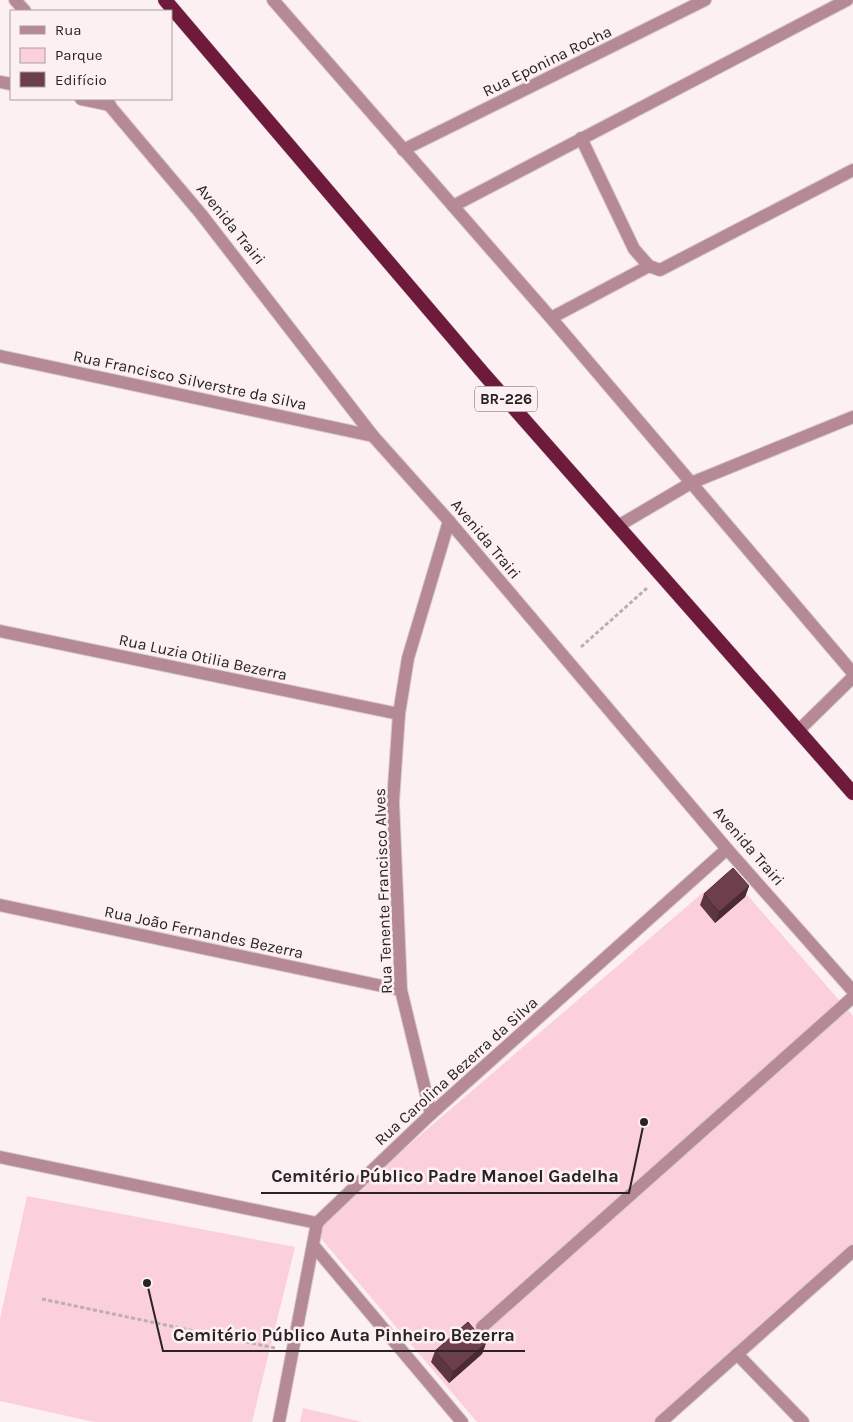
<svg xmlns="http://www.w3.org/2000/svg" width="853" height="1422" viewBox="0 0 853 1422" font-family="Karla,sans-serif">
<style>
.green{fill:#fbd0da}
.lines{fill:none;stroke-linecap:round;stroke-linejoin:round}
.service-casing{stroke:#d7cbce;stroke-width:14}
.minor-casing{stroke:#d7cbce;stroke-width:14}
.trunk-casing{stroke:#d7cbce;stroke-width:15}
.path{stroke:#bab0b2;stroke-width:3;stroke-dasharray:4 2.5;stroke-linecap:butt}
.service{stroke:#b68a94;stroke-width:12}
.minor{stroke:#b68a94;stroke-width:12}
.trunk{stroke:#6e1b3b;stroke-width:14}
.wall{fill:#5d3640}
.shaded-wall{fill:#4c2c34}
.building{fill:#6c3f4b;stroke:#4c2c34}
.labels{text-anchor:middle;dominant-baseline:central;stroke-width:5;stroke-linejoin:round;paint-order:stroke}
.shield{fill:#fdf0f3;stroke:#686062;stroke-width:1}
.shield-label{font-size:15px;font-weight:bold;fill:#282324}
.street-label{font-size:16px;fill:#282324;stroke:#fdf0f3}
.leader{fill:none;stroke:#282324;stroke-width:2}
.callout-dot{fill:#282324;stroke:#fdf0f3;stroke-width:2}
.callout-label{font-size:18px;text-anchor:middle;font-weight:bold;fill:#282324;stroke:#fdf0f3;stroke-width:5;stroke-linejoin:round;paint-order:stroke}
</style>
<rect width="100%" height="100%" fill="#fdf0f3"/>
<g class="green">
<polygon points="727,872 853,1016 853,1249 657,1422 477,1422 312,1228"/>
<polygon points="27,1196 295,1247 252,1422 94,1422 0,1401 0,1319"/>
<polygon points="303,1408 362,1422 300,1422"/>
</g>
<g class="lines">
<g class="service-casing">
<polyline id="service" points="482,1327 853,997"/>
</g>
<g class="minor-casing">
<g id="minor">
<polyline points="15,0 25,11"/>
<polyline points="273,0 551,318 853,673"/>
<polyline points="0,82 11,84"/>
<polyline points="81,99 110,105"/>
<polyline points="104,99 201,214 373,436 449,521 727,849 853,991"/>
<polyline points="581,138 634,249 649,266 660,270 853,170"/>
<polyline points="403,150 705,0"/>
<polyline points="453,206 847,0"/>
<polyline points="551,318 649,266"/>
<polyline points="0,356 373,436"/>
<polyline points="618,526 691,483 853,417"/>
<polyline points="0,631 399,714"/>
<polyline points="798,731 853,677"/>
<polyline points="0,905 401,990"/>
<polyline points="431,1114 401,990 393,802 399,714 408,658 449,521"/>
<polyline points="0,1157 317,1223 431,1114 727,849"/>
<polyline points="313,1245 462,1422"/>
<polyline points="737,1354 803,1422"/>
<polyline points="279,1422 317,1223"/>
<polyline points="661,1422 853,1251"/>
</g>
</g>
<g class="trunk-casing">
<polyline id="trunk" points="165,0 483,373 853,793"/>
</g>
<g class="path">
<polyline points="581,647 647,588"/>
<polyline points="42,1299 275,1348"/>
</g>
<use href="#service" class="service"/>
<use href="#minor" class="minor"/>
<use href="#trunk" class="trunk"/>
</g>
<g class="wall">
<polygon points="749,886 745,897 715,923 700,905 704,894"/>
<polygon points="486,1343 482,1354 449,1383 431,1362 435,1351"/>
</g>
<g class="shaded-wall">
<polygon points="749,886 745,897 715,923 719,912"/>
<polygon points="486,1343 482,1354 449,1383 453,1372"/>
</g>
<g class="building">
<polygon points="733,868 749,886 719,912 704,894"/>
<polygon points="468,1322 486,1343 453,1372 435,1351"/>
</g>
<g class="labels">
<rect class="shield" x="475" y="386.5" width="62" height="25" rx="4"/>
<g class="shield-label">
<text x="506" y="399">BR-226</text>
</g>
<g class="street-label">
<text transform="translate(547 61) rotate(-26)">Rua Eponina Rocha</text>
<text transform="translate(231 224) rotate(51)">Avenida Trairi</text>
<text transform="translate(190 380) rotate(12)">Rua Francisco Silverstre da Silva</text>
<text transform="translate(486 539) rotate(50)">Avenida Trairi</text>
<text transform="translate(203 657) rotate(12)">Rua Luzia Otilia Bezerra</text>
<text transform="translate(749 846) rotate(49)">Avenida Trairi</text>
<text transform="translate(383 891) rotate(-92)">Rua Tenente Francisco Alves</text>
<text transform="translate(204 932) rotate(12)">Rua João Fernandes Bezerra</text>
<text transform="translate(456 1071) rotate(-42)">Rua Carolina Bezerra da Silva</text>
</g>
</g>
<path class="leader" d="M644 1122L629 1193H261M147 1283L163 1351H525"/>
<g class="callout-dot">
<circle cx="644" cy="1122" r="5"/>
<circle cx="147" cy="1283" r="5"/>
</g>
<g class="callout-label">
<text x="445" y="1182">Cemitério Público Padre Manoel Gadelha</text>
<text x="344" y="1341">Cemitério Público Auta Pinheiro Bezerra</text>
</g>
<rect x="10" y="10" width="162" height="90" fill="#fdf0f3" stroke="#a89ea0"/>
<rect x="20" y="26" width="25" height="8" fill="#b68a94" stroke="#a89ea0"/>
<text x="55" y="35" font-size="15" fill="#282324">Rua</text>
<rect x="20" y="48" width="25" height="15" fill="#fbd0da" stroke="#a89ea0"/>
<text x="55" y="60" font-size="15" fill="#282324">Parque</text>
<rect x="20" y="72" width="25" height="15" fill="#6c3f4b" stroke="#a89ea0"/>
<text x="55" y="85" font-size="15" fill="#282324">Edifício</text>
</svg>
